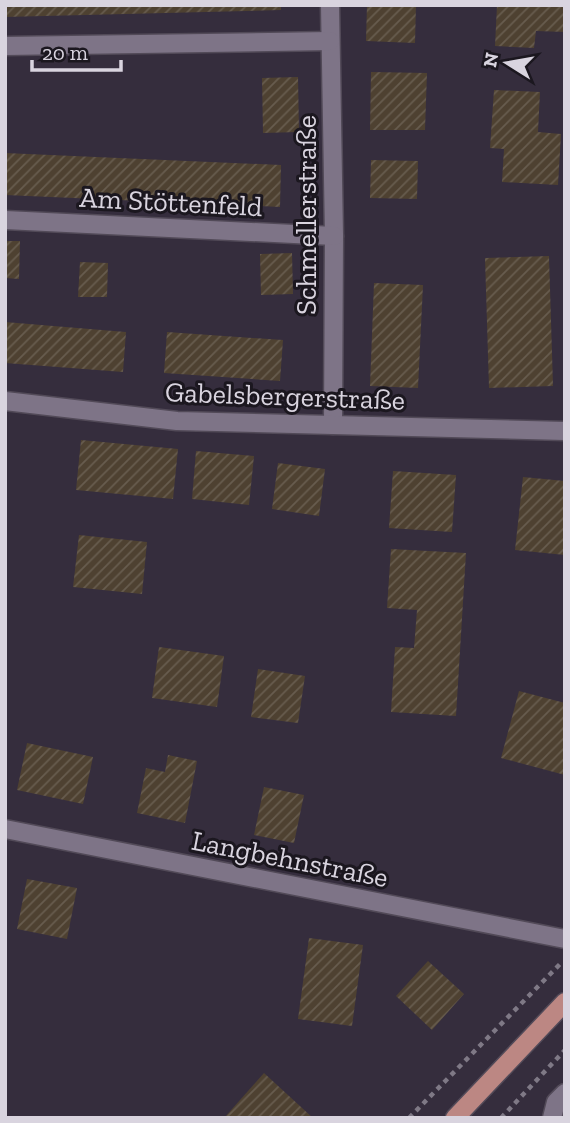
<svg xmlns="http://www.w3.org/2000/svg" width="570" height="1123" viewBox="0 0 570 1123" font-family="'Zilla Slab',serif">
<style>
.building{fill:url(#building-hatch)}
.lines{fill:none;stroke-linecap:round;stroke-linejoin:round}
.minor-casing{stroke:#524a58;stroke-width:21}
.major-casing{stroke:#524a58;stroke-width:21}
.path{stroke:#7f7986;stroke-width:4.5;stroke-dasharray:5 5;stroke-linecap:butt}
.minor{stroke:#7e7487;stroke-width:18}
.major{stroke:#bc8783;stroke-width:18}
.labels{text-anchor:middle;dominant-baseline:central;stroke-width:6;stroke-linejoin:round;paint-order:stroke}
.street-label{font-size:28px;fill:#d9d4df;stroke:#1b171f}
</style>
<defs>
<pattern id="building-hatch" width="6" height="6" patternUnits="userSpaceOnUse" patternTransform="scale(1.75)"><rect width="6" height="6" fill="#4e4131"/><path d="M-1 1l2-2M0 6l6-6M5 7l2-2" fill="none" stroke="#675c4e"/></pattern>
</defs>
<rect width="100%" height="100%" fill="#352d3d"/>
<g class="building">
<polygon points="5,5 281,5 281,10 5,17"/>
<polygon points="367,5 416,5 415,43 366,41"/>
<polygon points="497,5 565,5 565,32 536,31 534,48 495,46"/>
<polygon points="371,72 427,73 425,130 370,130"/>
<polygon points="298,77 299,132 263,133 262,78"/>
<polygon points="494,90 540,92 538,132 561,134 558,185 502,182 504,149 490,148"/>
<polygon points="5,153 281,165 280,207 5,195"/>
<polygon points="371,160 418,161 417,199 370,198"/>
<polygon points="5,241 20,241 19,279 5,278"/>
<polygon points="292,253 293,294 261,295 260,254"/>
<polygon points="549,256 553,386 489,388 485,258"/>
<polygon points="80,262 108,263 107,297 78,297"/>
<polygon points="374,283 423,285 418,388 370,386"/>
<polygon points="5,322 126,332 123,372 5,363"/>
<polygon points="167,332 283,340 280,381 164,373"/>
<polygon points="81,440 178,449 173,499 76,490"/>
<polygon points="196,451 254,456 249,505 192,499"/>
<polygon points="278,463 325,469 319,516 272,509"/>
<polygon points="393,471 456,475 452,532 389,528"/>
<polygon points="523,477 565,481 565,555 515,550"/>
<polygon points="79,535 147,542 142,594 73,587"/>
<polygon points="391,549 466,553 456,716 391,712 395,647 414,648 417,610 387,608"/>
<polygon points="159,647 224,656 217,707 152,698"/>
<polygon points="258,669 305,676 298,723 251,717"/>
<polygon points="519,691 565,703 565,775 501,758"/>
<polygon points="27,743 93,757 83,804 17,790"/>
<polygon points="168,755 197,761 185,823 137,813 146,768 165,772"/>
<polygon points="264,787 304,795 294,843 254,835"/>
<polygon points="27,879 77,888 67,939 17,929"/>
<polygon points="309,938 363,945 352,1026 298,1019"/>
<polygon points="428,961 464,994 432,1030 396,996"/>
<polygon points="264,1073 313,1118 224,1118"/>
</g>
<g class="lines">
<g class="minor-casing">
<g id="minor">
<polyline points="330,5 334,236 333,425"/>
<polyline points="5,46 330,41"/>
<polyline points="5,220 334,236"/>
<polyline points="5,401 177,421 565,431"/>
<polyline points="5,829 565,939"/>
<polyline points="552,1118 556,1102 565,1093"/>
</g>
</g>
<g class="major-casing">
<polyline id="major" points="455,1118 565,1002"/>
</g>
<g class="path">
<polyline points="409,1118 563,961"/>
<polyline points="501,1118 565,1050"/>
</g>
<use href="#minor" class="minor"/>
<use href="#major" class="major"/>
</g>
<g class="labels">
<g class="street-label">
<text transform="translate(171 202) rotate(3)">Am Stöttenfeld</text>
<text transform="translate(306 215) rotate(-90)">Schmellerstraße</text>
<text transform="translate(285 396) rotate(2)">Gabelsbergerstraße</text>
<text transform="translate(290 859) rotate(11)">Langbehnstraße</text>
</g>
</g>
<rect width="570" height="1123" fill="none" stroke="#d9d4df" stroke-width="14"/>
<g transform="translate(507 63) rotate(281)" stroke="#1b171f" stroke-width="5" paint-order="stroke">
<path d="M0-5L12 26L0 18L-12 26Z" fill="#d9d4df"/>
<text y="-10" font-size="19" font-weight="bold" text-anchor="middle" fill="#d9d4df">N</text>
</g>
<path d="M32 60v10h89v-10" fill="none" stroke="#d9d4df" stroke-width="3.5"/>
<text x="42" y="60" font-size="21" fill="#d9d4df" stroke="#1b171f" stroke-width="5" paint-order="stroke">20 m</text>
</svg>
